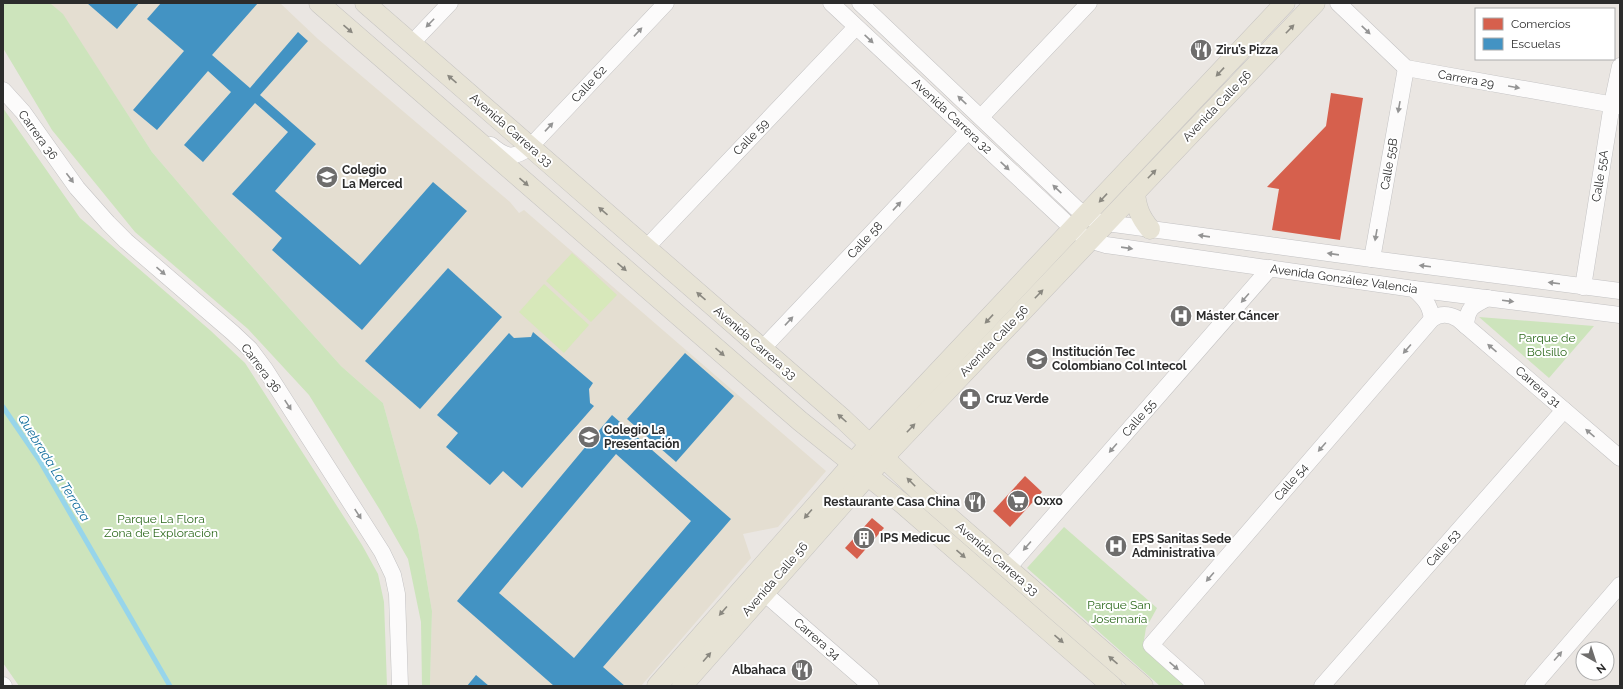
<svg xmlns="http://www.w3.org/2000/svg" width="1623" height="689" viewBox="0 0 1623 689" font-family="Raleway,sans-serif">
<style>
.education{fill:#e4ded1}
.green{fill:#cde4bc}
.pitch{fill:#d7e8ba}
.shops{fill:#d6604d}
.schools{fill:#4393c3;fill-rule:evenodd}
.lines{fill:none;stroke-linecap:round;stroke-linejoin:round}
.stream{stroke:#97d5ea;stroke-width:5}
.minor-casing{stroke:#c3c2c3;stroke-width:17}
.major-casing{stroke:#c6c4c2;stroke-width:21}
.minor{stroke:#fcfbfb;stroke-width:16}
.major{stroke:#e7e3d5;stroke-width:20}
.oneway{fill:#949494}
.oneway2{fill:#8a8880}
.labels{text-anchor:middle;dominant-baseline:central;stroke-width:4;stroke-linejoin:round;paint-order:stroke}
.poi-label{font-size:12px;font-weight:bold;fill:#2c2c2c;stroke:#fff;text-anchor:start}
.street-label{font-size:12px;fill:#2c2c2c;stroke:#fff}
.park-label{font-size:12px;fill:#2c691c;stroke:#fff}
.water-label{font-size:13px;font-style:italic;fill:#106d9c;stroke:#fff}
</style>
<rect width="100%" height="100%" fill="#eae6e2"/>
<polygon class="education" points="50,3 280,3 318,39 510,202 519,213 524,210 826,471 778,527 743,534 751,558 641,686 430,686 432,611 418,529 383,403 341,366 211,221 152,152 63,15"/>
<g class="green">
<polygon points="3,3 50,3 63,14 152,152 211,221 341,366 383,403 418,529 432,611 430,686 422,686 421,622 408,559 380,510 309,395 248,329 135,232 52,130 3,48"/>
<polygon points="3,108 80,218 211,331 245,363 362,545 378,574 384,602 387,686 19,686 3,663"/>
<polygon points="1479,317 1594,326 1549,378"/>
<polygon points="1064,527 1157,608 1146,628 1143,646 1187,686 1160,686 1027,568"/>
</g>
<g class="pitch">
<polygon points="572,253 617,295 591,322 546,281"/>
<polygon points="544,284 589,325 564,353 519,312"/>
</g>
<g class="shops">
<polygon points="1331,93 1363,98 1340,240 1272,230 1279,189 1267,187 1326,126"/>
<polygon points="1025,476 1042,492 1010,527 993,511"/>
<polygon points="872,518 884,528 857,559 845,548"/>
</g>
<g class="schools">
<polygon points="87,3 139,3 117,29"/>
<polygon points="161,3 258,3 212,55 250,88 298,32 308,41 260,95 316,144 275,191 360,265 433,182 467,211 362,330 272,250 282,238 232,194 288,132 255,103 203,162 184,145 231,92 208,71 157,130 133,110 184,51 147,19"/>
<polygon points="448,268 502,317 420,409 365,361"/>
<polygon points="533,332 593,383 589,389 590,403 594,406 522,488 503,471 490,485 446,447 458,433 437,415 509,333 514,338 531,337"/>
<polygon points="685,353 734,396 676,462 627,419"/>
<path d="M612,415L731,519L603,667L625,686H554L457,601ZM616,454L691,521L574,658L499,593Z"/>
<polygon points="476,675 489,686 467,686"/>
</g>
<g class="lines">
<polyline class="stream" points="3,407 40,461 170,686"/>
<g class="minor-casing">
<g id="minor">
<polyline points="831,3 1073,229 1089,240 1106,245 1414,289 1620,315"/>
<polyline points="860,3 1076,208 1086,215 1099,222 1372,259 1620,291"/>
<polyline points="1338,3 1406,68 1620,106"/>
<polyline points="411,44 450,3"/>
<polyline points="3,90 23,112 77,188 108,223 126,241 233,333 250,349 265,369 382,552 393,575 397,594 400,686"/>
<polyline points="981,117 1089,3"/>
<path d="M491,145C506,158 514,159 530,147L666,3"/>
<polyline points="646,248 856,27"/>
<polyline points="1372,259 1406,68"/>
<polyline points="1583,287 1612,104 1620,66"/>
<path d="M1414,289C1425,299 1430,305 1432,319"/>
<path d="M1466,326C1467,308 1472,306 1488,298"/>
<polyline points="762,349 968,131"/>
<polyline points="1008,568 1270,268"/>
<polyline points="763,592 871,686"/>
<polyline points="3,685 4,686"/>
<path d="M1197,686L1151,645L1432,319C1441,313 1449,314 1458,319L1620,458"/>
<polyline points="1322,686 1564,410"/>
<polyline points="1533,686 1620,585"/>
</g>
</g>
<g class="major-casing">
<g id="major">
<polyline points="319,3 800,421 903,504 1112,686"/>
<polyline points="365,3 843,419 919,491 1143,686"/>
<path d="M1135,192C1136,207 1140,217 1150,229"/>
<polyline points="657,686 870,444 1285,3"/>
<polyline points="682,686 884,457 1315,3"/>
</g>
</g>
<use href="#minor" class="minor"/>
<use href="#major" class="major"/>
</g>
<defs><path id="oneway-solid" d="M-6-.8H1V-3.2L6.5 0L1 3.2V.8H-6Z"/></defs>
<g class="oneway">
<use href="#oneway-solid" transform="translate(430 23) rotate(134)"/>
<use href="#oneway-solid" transform="translate(1366 30) rotate(44)"/>
<use href="#oneway-solid" transform="translate(638 32) rotate(-47)"/>
<use href="#oneway-solid" transform="translate(869 39) rotate(43)"/>
<use href="#oneway-solid" transform="translate(1514 87) rotate(10)"/>
<use href="#oneway-solid" transform="translate(962 100) rotate(-137)"/>
<use href="#oneway-solid" transform="translate(1399 107) rotate(100)"/>
<use href="#oneway-solid" transform="translate(549 127) rotate(-47)"/>
<use href="#oneway-solid" transform="translate(1005 166) rotate(43)"/>
<use href="#oneway-solid" transform="translate(70 178) rotate(53)"/>
<use href="#oneway-solid" transform="translate(1057 189) rotate(-137)"/>
<use href="#oneway-solid" transform="translate(897 206) rotate(-47)"/>
<use href="#oneway-solid" transform="translate(1376 235) rotate(100)"/>
<use href="#oneway-solid" transform="translate(1204 236) rotate(-172)"/>
<use href="#oneway-solid" transform="translate(1127 248) rotate(8)"/>
<use href="#oneway-solid" transform="translate(1333 254) rotate(-172)"/>
<use href="#oneway-solid" transform="translate(1425 266) rotate(-173)"/>
<use href="#oneway-solid" transform="translate(161 271) rotate(41)"/>
<use href="#oneway-solid" transform="translate(1554 283) rotate(-173)"/>
<use href="#oneway-solid" transform="translate(1245 298) rotate(131)"/>
<use href="#oneway-solid" transform="translate(1508 301) rotate(7)"/>
<use href="#oneway-solid" transform="translate(789 321) rotate(-47)"/>
<use href="#oneway-solid" transform="translate(1492 348) rotate(-139)"/>
<use href="#oneway-solid" transform="translate(1407 349) rotate(131)"/>
<use href="#oneway-solid" transform="translate(288 405) rotate(57)"/>
<use href="#oneway-solid" transform="translate(1590 433) rotate(-139)"/>
<use href="#oneway-solid" transform="translate(1322 447) rotate(131)"/>
<use href="#oneway-solid" transform="translate(1113 448) rotate(131)"/>
<use href="#oneway-solid" transform="translate(358 514) rotate(57)"/>
<use href="#oneway-solid" transform="translate(1027 546) rotate(131)"/>
<use href="#oneway-solid" transform="translate(1210 577) rotate(131)"/>
<use href="#oneway-solid" transform="translate(1558 656) rotate(-49)"/>
<use href="#oneway-solid" transform="translate(1174 666) rotate(41)"/>
</g>
<g class="oneway2">
<use href="#oneway-solid" transform="translate(348 29) rotate(41)"/>
<use href="#oneway-solid" transform="translate(1290 29) rotate(-46)"/>
<use href="#oneway-solid" transform="translate(1220 72) rotate(133)"/>
<use href="#oneway-solid" transform="translate(452 79) rotate(-139)"/>
<use href="#oneway-solid" transform="translate(1152 174) rotate(-46)"/>
<use href="#oneway-solid" transform="translate(524 182) rotate(41)"/>
<use href="#oneway-solid" transform="translate(1103 198) rotate(133)"/>
<use href="#oneway-solid" transform="translate(603 211) rotate(-139)"/>
<use href="#oneway-solid" transform="translate(622 267) rotate(41)"/>
<use href="#oneway-solid" transform="translate(1039 294) rotate(-46)"/>
<use href="#oneway-solid" transform="translate(701 296) rotate(-139)"/>
<use href="#oneway-solid" transform="translate(989 319) rotate(133)"/>
<use href="#oneway-solid" transform="translate(720 352) rotate(41)"/>
<use href="#oneway-solid" transform="translate(842 418) rotate(-138)"/>
<use href="#oneway-solid" transform="translate(911 428) rotate(-46)"/>
<use href="#oneway-solid" transform="translate(911 482) rotate(-135)"/>
<use href="#oneway-solid" transform="translate(808 514) rotate(131)"/>
<use href="#oneway-solid" transform="translate(961 554) rotate(41)"/>
<use href="#oneway-solid" transform="translate(723 611) rotate(131)"/>
<use href="#oneway-solid" transform="translate(1059 639) rotate(41)"/>
<use href="#oneway-solid" transform="translate(707 657) rotate(-49)"/>
<use href="#oneway-solid" transform="translate(1113 660) rotate(-139)"/>
</g>
<defs>
<g id="restaurant-disc" transform="scale(1.15)"><circle r="9.5" fill="#6e6d6c" stroke="#fff"/><path d="M-5-6h1v4h1v-4h1v4h1v-4h1v5L-1.5 .5V6h-2V.5L-5-1ZM5-6V6H3V1.5H1.5Q1.5-4 5-6Z" fill="#fff"/></g>
<g id="school-disc" transform="scale(1.15)"><circle r="9.5" fill="#6e6d6c" stroke="#fff"/><path d="M0-5L7-2L0 1L-7-2ZM-4 1L0 2.5L4 1V4Q0 6-4 4Z" fill="#fff"/></g>
<g id="hospital-disc" transform="scale(1.15)"><circle r="9.5" fill="#6e6d6c" stroke="#fff"/><path d="M-5-5h3v3.5h4V-5h3V5h-3V1.5h-4V5h-3Z" fill="#fff"/></g>
<g id="pharmacy-disc" transform="scale(1.15)"><circle r="9.5" fill="#6e6d6c" stroke="#fff"/><path d="M-2-6h4v4h4v4h-4v4h-4v-4h-4v-4h4Z" fill="#fff"/></g>
<g id="supermarket-disc" transform="scale(1.15)"><circle r="9.5" fill="#6e6d6c" stroke="#fff"/><path d="M-6-5.5h2.5l.6 2H6L4.5 2H-2.5L-4.4-4H-6ZM-1.5 3.2a1.3 1.3 0 1 0 .1 0ZM3 3.2a1.3 1.3 0 1 0 .1 0Z" fill="#fff"/></g>
<g id="building-disc" transform="scale(1.15)"><circle r="9.5" fill="#6e6d6c" stroke="#fff"/><path d="M-4-6H4V6H1V3H-1V6H-4ZM-2.5-4.3h1.7v1.8h-1.7ZM.8-4.3h1.7v1.8H.8ZM-2.5-1h1.7V.8h-1.7ZM.8-1h1.7V.8H.8Z" fill="#fff"/></g>
</defs>
<g fill-rule="evenodd">
<use href="#restaurant-disc" x="1201" y="50"/>
<use href="#school-disc" x="327" y="177"/>
<use href="#hospital-disc" x="1181" y="316"/>
<use href="#school-disc" x="1037" y="359"/>
<use href="#pharmacy-disc" x="970" y="399"/>
<use href="#school-disc" x="589" y="437"/>
<use href="#supermarket-disc" x="1018" y="501"/>
<use href="#restaurant-disc" x="975" y="502"/>
<use href="#building-disc" x="864" y="538"/>
<use href="#hospital-disc" x="1116" y="546"/>
<use href="#restaurant-disc" x="802" y="670"/>
</g>
<g class="labels">
<g class="poi-label">
<text x="1216" y="50">Ziru’s Pizza</text>
<text x="342" y="170">Colegio<tspan x="342" dy="14">La Merced</tspan></text>
<text x="1196" y="316">Máster Cáncer</text>
<text x="1052" y="352">Institución Tec<tspan x="1052" dy="14">Colombiano Col Intecol</tspan></text>
<text x="986" y="399">Cruz Verde</text>
<text x="604" y="430">Colegio La<tspan x="604" dy="14">Presentación</tspan></text>
<text x="1034" y="501">Oxxo</text>
<text x="960" y="502" text-anchor="end">Restaurante Casa China</text>
<text x="880" y="538">IPS Medicuc</text>
<text x="1132" y="539">EPS Sanitas Sede<tspan x="1132" dy="14">Administrativa</tspan></text>
<text x="786" y="670" text-anchor="end">Albahaca</text>
</g>
<g class="street-label">
<text transform="translate(1466 79) rotate(10)">Carrera 29</text>
<text transform="translate(589 84) rotate(-47)">Calle 62</text>
<text transform="translate(1217 106) rotate(-46)">Avenida Calle 56</text>
<text transform="translate(952 116) rotate(43)">Avenida Carrera 32</text>
<text transform="translate(511 130) rotate(41)">Avenida Carrera 33</text>
<text transform="translate(38 135) rotate(54)">Carrera 36</text>
<text transform="translate(751 137) rotate(-46)">Calle 59</text>
<text transform="translate(1389 164) rotate(-80)">Calle 55B</text>
<text transform="translate(1600 176) rotate(-81)">Calle 55A</text>
<text transform="translate(865 240) rotate(-47)">Calle 58</text>
<text transform="translate(1344 279) rotate(8)">Avenida González Valencia</text>
<text transform="translate(994 341) rotate(-46)">Avenida Calle 56</text>
<text transform="translate(755 343) rotate(41)">Avenida Carrera 33</text>
<text transform="translate(261 368) rotate(53)">Carrera 36</text>
<text transform="translate(1538 387) rotate(41)">Carrera 31</text>
<text transform="translate(1139 418) rotate(-49)">Calle 55</text>
<text transform="translate(1291 482) rotate(-49)">Calle 54</text>
<text transform="translate(1443 548) rotate(-49)">Calle 53</text>
<text transform="translate(997 559) rotate(41)">Avenida Carrera 33</text>
<text transform="translate(775 579) rotate(-49)">Avenida Calle 56</text>
<text transform="translate(817 639) rotate(41)">Carrera 34</text>
</g>
<g class="park-label">
<text x="1547" y="338">Parque de<tspan x="1547" dy="14">Bolsillo</tspan></text>
<text x="161" y="519">Parque La Flora<tspan x="161" dy="14">Zona de Exploración</tspan></text>
<text x="1119" y="605">Parque San<tspan x="1119" dy="14">Josemaría</tspan></text>
</g>
<g class="water-label">
<text transform="translate(54 468) rotate(58)">Quebrada La Terraza</text>
</g>
</g>
<rect width="1623" height="689" fill="none" stroke="#2c2c2c" stroke-width="8"/>
<rect x="1475" y="8" width="140" height="52" fill="#ffffff" stroke="#ababab"/>
<rect x="1483" y="18" width="20" height="12" fill="#d6604d" stroke="#ababab"/>
<text x="1511" y="28" font-size="12" fill="#2c2c2c">Comercios</text>
<rect x="1483" y="38" width="20" height="12" fill="#4393c3" stroke="#ababab"/>
<text x="1511" y="48" font-size="12" fill="#2c2c2c">Escuelas</text>
<g transform="translate(1595 661) rotate(141)"><circle r="19" fill="#ffffff" stroke="#ababab"/>
<path d="M0-3L7 15L0 10L-7 15Z" fill="#6e6d6c"/>
<text y="-6" font-size="11" font-weight="bold" text-anchor="middle" fill="#2c2c2c">N</text>
</g>
</svg>
